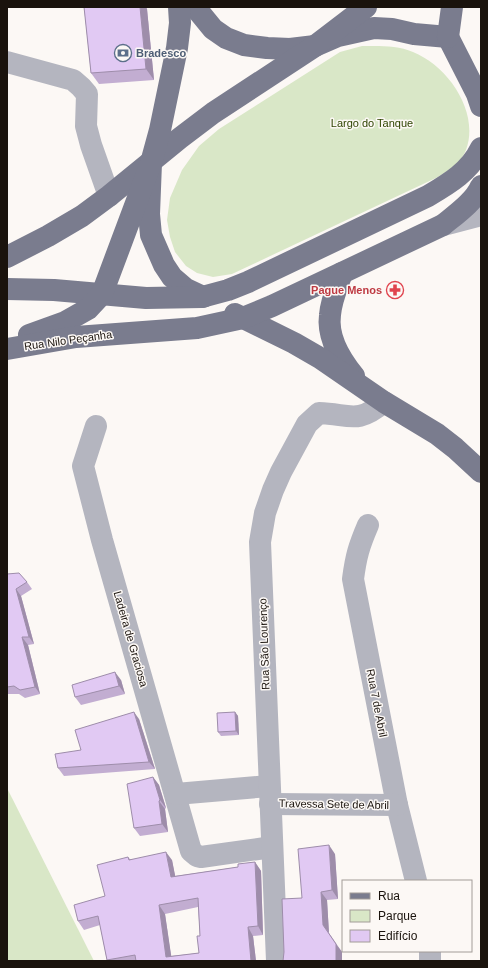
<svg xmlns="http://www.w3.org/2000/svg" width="488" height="968" viewBox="0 0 488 968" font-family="Arial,sans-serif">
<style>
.green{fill:#d9e7c7}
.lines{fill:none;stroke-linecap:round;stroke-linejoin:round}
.minor{stroke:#b4b5bf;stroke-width:22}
.major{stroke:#7a7c8e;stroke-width:22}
.wall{fill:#c2add1;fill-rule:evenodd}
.shaded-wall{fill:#9e8daa}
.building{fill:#e1c9f3;stroke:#9e8daa;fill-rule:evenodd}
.labels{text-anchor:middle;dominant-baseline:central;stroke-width:3;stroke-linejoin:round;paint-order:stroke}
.service-label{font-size:11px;font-weight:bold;fill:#4e5e75;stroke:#fcf8f5;text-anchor:start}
.park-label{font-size:11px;fill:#2e4400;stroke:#fcf8f5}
.health-label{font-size:11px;font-weight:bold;fill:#be3a42;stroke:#fcf8f5;text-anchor:end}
.street-label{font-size:11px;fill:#1a130d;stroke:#fcf8f5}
</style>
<rect width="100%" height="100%" fill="#fcf8f5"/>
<g class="green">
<path d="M362,46C380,46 397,45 413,52C448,66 480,112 466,150C461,163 449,170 438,177L232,274L213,277L197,273L186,266L175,252L170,237L167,220L170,198L182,170L199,146L219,129L340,52Z"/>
<polygon points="7,788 94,961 7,961"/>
</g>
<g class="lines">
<g class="minor">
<polyline points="7,62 73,80 81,87 87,94 86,126 91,145 109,196"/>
<polyline points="443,225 481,215"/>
<polyline points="96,426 83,466 102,540 191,851 197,856 201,857 272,847"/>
<path d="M368,525C359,546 356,556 353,579L397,805L416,881"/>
<polyline points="176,794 269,786"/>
<polyline points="270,804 397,805"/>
<polyline points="430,951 430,961"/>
<path d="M277,961L260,542L265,513L273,490L281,472L307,424L319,413C350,414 357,425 384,402"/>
</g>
<g class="major">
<polyline points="195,7 213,29 226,38 244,45 267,48 290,49 315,46 338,36 374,28 392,29 414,34 448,37"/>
<polyline points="448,37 477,94 481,106"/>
<polyline points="448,37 452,7"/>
<polyline points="151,163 149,214 151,235 164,265 172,277 186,289 203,297"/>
<polyline points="7,257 48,236 82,216 109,196 180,138 213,113 315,46 366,7"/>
<path d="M342,273C337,287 331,301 330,315C327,337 341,360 354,376"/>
<path d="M7,289L54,290L146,298L202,297L228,290L248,282L428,196C450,183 470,171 481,148"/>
<polyline points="235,314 294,343 320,358 384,402 437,434 455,448 481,472"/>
<polyline points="29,335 65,322 88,309 102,294 151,163 160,130 177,48 180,23 179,7"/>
<path d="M7,349L76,337L197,328L243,318L272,306L443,225C455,215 475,201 481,186"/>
</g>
</g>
<g class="wall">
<polygon points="84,7 146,7 147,9 154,80 99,84 91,73"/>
<polygon points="7,574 27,582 32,589 21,596 34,644 28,645 40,694 25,698 19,694 7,694"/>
<polygon points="121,680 125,694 81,705 75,697"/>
<polygon points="235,712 238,716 239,735 221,736 218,732"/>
<polygon points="139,719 155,769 64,776 58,768 81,750"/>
<polygon points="153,777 159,785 166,808 165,809 168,832 140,836 134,828"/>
<polygon points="335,854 338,899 327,900 329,933 342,952 342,961 283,961 302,898"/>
<path d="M128,857L130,859L172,860L175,876L238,867L255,862L261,871L263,935L253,936L256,961H107L100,925L84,930L78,921L105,896ZM198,907L200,936L199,953L171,956L165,914Z"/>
</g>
<g class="shaded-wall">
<polygon points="140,7 146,7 147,9 154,80 146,69"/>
<polygon points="16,589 21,596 34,644 29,637"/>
<polygon points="22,637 28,645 40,694 35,687"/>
<polygon points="115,672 121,680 125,694 119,686"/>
<polygon points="134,712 139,719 155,769 149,762"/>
<polygon points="235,712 238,716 239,735 236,731"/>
<polygon points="153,777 159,785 166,808 160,800"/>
<polygon points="159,801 165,809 168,832 162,824"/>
<polygon points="329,845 335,854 338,899 332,890"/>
<polygon points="166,852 172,860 177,885 171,877"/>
<polygon points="255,862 261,871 263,935 258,926"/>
<polygon points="321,892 327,900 329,933 323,925"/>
<polygon points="159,905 165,914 172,961 166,957"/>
<polygon points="248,927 253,936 256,961 251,961"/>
<polygon points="336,944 342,952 342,961 336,961"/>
</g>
<g class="building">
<polygon points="84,7 140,7 146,69 91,73"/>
<polygon points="19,573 27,582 16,589 29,637 22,637 35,687 20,690 14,686 7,687 7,574"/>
<polygon points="115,672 119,686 75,697 72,685"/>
<polygon points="134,712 149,762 58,768 55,754 81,750 75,730"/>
<polygon points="235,712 236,731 218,732 217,713"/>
<polygon points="153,777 160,800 159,801 162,824 134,828 127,784"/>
<polygon points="329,845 332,890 321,892 323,925 336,944 336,961 283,961 284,952 282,899 302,898 298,849"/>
<path d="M166,852L171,877L238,867V864L255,862L258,926L248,927L251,961H136L135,955L107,960L98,916L78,921L74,905L105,896L97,865L128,857L129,860ZM198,898L200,936H197L199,953L166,957L159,905Z"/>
</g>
<defs>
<g id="bank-ring" transform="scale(0.9)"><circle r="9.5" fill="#fcf8f5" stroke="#5c6f8a" stroke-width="1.5"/><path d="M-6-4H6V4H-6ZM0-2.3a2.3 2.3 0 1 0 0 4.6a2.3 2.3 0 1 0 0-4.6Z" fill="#5c6f8a"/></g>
<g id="pharmacy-ring" transform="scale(0.9)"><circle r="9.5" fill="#fcf8f5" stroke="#e0444e" stroke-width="1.5"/><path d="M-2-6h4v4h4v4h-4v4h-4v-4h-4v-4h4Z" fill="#e0444e"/></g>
</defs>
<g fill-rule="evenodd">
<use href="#bank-ring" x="123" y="53"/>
<use href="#pharmacy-ring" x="395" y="290"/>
</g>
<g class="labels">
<g class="service-label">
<text x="136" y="53">Bradesco</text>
</g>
<g class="park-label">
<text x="372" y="123">Largo do Tanque</text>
</g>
<g class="health-label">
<text x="382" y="290">Pague Menos</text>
</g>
<g class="street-label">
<text transform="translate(68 340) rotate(-8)">Rua Nilo Peçanha</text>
<text transform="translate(131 639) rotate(74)">Ladeira de Graciosa</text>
<text transform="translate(264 644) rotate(-92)">Rua São Lourenço</text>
<text transform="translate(377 703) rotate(79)">Rua 7 de Abril</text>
<text transform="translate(334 804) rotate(1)">Travessa Sete de Abril</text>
</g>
</g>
<rect width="488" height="968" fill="none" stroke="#1a130d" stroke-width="16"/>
<rect x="342" y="880" width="130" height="72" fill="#fcf8f5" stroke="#a29c98"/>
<rect x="350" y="893" width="20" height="6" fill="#7a7c8e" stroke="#a29c98"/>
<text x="378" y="900" font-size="12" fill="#1a130d">Rua</text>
<rect x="350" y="910" width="20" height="12" fill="#d9e7c7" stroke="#a29c98"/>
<text x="378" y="920" font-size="12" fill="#1a130d">Parque</text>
<rect x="350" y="930" width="20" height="12" fill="#e1c9f3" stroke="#a29c98"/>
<text x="378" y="940" font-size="12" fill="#1a130d">Edifício</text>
</svg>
